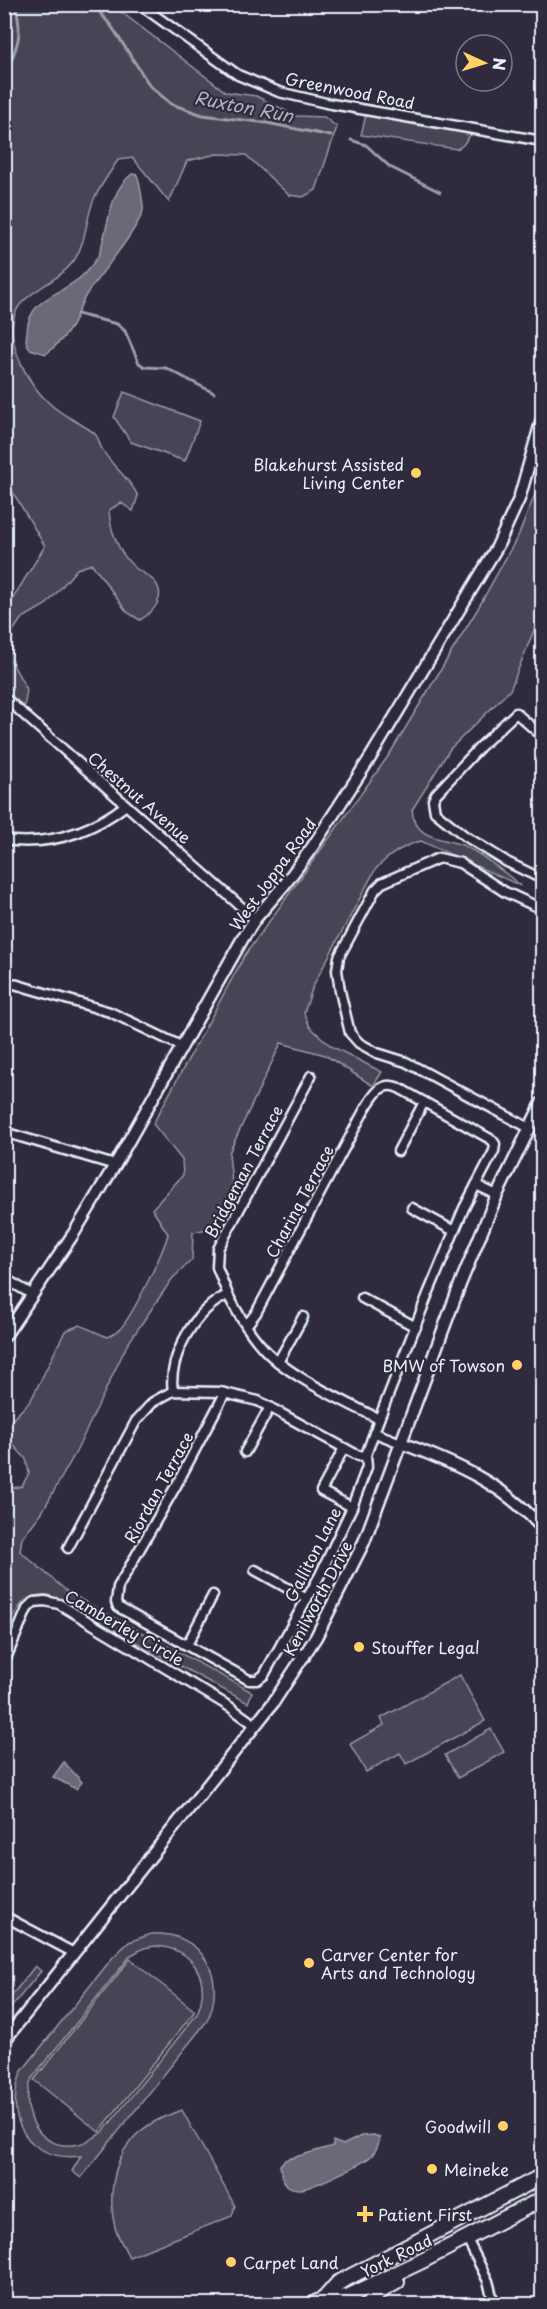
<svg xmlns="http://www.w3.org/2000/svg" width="547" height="2309" viewBox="0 0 547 2309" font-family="'Playpen Sans',sans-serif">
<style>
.green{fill:#464455;stroke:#979aa6;stroke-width:1.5;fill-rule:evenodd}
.water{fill:#696978;stroke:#9c9fab;stroke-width:1.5}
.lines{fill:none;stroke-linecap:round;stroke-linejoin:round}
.stream{stroke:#9c9fab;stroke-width:3}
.minor-casing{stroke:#e8f1f8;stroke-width:13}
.tertiary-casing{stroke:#e8f1f8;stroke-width:15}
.primary-casing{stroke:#e8f1f8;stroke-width:18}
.minor{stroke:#2f2a3d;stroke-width:8}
.tertiary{stroke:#2f2a3d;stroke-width:10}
.primary{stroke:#2f2a3d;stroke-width:14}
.poi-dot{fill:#ffd166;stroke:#2f2a3d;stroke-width:2}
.labels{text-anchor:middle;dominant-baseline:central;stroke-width:4.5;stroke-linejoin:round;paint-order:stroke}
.street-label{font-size:16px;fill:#e8f1f8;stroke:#2f2a3d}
.poi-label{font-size:16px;fill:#e8f1f8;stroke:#2f2a3d;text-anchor:start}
.water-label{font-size:18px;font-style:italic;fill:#afb4be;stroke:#2f2a3d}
</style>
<rect width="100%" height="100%" fill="#2f2a3d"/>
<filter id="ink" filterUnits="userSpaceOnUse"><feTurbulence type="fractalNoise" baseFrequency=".0167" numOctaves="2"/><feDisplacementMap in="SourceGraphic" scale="12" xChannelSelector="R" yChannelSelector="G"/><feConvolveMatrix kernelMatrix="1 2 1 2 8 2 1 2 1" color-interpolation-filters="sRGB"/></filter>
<g filter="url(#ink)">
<g class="green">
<path d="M5,4L112,5L226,92L256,96L296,116L324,117L337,127L316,190L303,197L289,195L246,155L217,154L187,161L169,202L133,158L118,160C110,172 101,185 94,199C86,218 86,242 75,259C61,280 32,289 19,306C0,335 27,383 49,403C62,416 80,422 94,433C99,437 99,444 102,449C112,467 129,477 138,496L133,511L121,503L109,510C110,530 118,551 132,565C139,572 149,575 155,582C167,598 153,612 140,620L127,612L92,564L77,569L47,604L21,619L13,631L11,661L27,690L24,708L5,692V611L45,546L5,479Z"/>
<polygon points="366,115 471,133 472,133 463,145 457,149 361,135"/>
<polygon points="124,392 200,421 185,461 131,442 114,417"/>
<path d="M542,477V610L510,690L450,749L412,810C415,840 441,837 462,845C479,852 507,874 521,886L421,841C402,846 388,855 375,870L313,986L304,1013L310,1027L331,1046L382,1072L373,1086L325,1055L281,1043L229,1153L233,1194L207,1229L193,1232L192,1260L172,1279L127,1345L76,1452L42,1512L22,1538L20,1551L69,1593L252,1692L248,1703L49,1595C21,1593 18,1610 5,1631V1487L8,1489L22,1486L29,1473L26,1459L6,1437L10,1422L31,1400L65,1331L80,1325L107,1337C111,1335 116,1333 119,1330C131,1319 164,1251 168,1234L152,1209L183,1175L182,1160L153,1124L245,955L389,755L477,610L519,534Z"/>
<polygon points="460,1675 485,1721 406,1764 400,1753 366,1772 350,1744 384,1725 381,1718"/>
<polygon points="491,1729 504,1752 458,1778 445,1755"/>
<path d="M151,1934C202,1931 228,1977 207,2021L81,2178L72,2171L81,2156C28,2163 2,2117 22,2071L113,1957L129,1942ZM155,1946C193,1948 212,1978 197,2014L103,2132C93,2138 85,2144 73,2145C36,2149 19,2107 32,2078L131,1955L144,1948Z"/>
<polygon points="130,1959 195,2011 99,2132 34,2080"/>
<polygon points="35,1966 41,1971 5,2015 5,2004"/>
<path d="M182,2110L235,2206L232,2216L129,2257C124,2247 118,2238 115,2227C108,2201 112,2164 130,2142C142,2126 164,2116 182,2110Z"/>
</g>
<g class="water">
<path d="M132,174L137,175C139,179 144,206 143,211C136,232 102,272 88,292C80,303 78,315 72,326C65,337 56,346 46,354L30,349C25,344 26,339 27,332C28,296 65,295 85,273C90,267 96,261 99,254C109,228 108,192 132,174Z"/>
<polygon points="64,1762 82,1782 76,1789 53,1777"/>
<path d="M374,2135L380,2138C379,2144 376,2151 372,2155C366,2163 317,2185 306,2188C301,2190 292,2189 288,2186C282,2181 281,2172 280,2165L285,2160L333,2146V2141L343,2145L361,2136Z"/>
</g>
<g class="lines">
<g class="stream">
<polyline points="93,4 112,27 150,86 171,104 203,115 267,123 331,136"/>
<path d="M4,102C8,93 5,88 6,79C7,67 13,58 16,47C21,33 19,18 15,4"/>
<polyline points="351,140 366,145 390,167 440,192"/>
<polyline points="77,314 117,324 125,331 139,363 145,367 166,368 214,393"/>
</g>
<g class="minor-casing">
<g id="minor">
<polyline points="139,4 238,75 279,92 326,103 542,141"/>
<polyline points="4,697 255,919"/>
<polyline points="542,736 516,713 480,747 436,794 433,800 435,812 465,836 507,862 542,879"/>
<path d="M4,840C50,846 90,833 126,805"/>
<polyline points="4,981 110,1012 181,1046"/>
<polyline points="529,1128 406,1062 377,1053 359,1043 350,1033 340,991 337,970 339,957 375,890 382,883 439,858 460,863 505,892 542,909"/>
<polyline points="4,1132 115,1165"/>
<polyline points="398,1151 424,1102"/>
<polyline points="476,1185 497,1195"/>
<polyline points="412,1208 454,1231"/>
<polyline points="4,1278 33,1295"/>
<path d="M228,1295C238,1314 249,1333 264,1349C290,1377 344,1401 379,1419"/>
<polyline points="362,1298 416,1327"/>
<polyline points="278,1362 303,1317"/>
<path d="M173,1391C167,1358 196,1307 228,1295L217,1267L218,1249L311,1076"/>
<path d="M225,1393L177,1484L118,1587L116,1602L118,1607L249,1680H257L264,1675L320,1575L352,1507L367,1467L366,1455L379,1419L428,1294L464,1208L494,1151L495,1144L492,1140L399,1088C381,1080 374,1095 365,1109L256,1313L246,1326"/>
<polyline points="375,1433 401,1443"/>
<polyline points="344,1448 321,1491 352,1507"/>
<polyline points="245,1452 270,1407"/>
<polyline points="68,1548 136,1421 153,1402 173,1391 220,1392 258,1401 359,1456 366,1455"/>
<polyline points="255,1570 307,1599"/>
<polyline points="282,1643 305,1657"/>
<polyline points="187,1645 213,1595"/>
<polyline points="4,1663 27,1609 34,1602 45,1601 59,1604 230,1707 255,1725"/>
<polyline points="4,1916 74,1953"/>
<polyline points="467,2239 488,2281 494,2304"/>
</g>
</g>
<g class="tertiary-casing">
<g id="tertiary">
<polyline points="4,1337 74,1233 115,1165 243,938 255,919 285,884 313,846 370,758 497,547 519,499 542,419"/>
<path d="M401,1443C455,1463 504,1484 542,1528"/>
<polyline points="4,2041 273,1703 316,1637 364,1542 461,1282 497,1195 542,1103"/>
</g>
</g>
<g class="primary-casing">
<g id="primary">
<polyline points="324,2299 347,2297 420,2262 542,2199"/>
<polyline points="313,2304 324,2299 338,2283 542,2176"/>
<polyline points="369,2304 379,2292 397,2282"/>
</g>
</g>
<use href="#minor" class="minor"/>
<use href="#tertiary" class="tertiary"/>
<use href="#primary" class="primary"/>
</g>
</g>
<g class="poi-dot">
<circle cx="416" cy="473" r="6"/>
<circle cx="517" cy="1365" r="6"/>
<circle cx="359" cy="1647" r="6"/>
<circle cx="309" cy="1963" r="6"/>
<circle cx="503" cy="2126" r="6"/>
<circle cx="432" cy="2169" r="6"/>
<path d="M362 2205h6v6h6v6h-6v6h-6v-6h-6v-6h6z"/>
<circle cx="231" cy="2262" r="6"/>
</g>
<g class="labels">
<g class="street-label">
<text transform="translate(350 90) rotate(11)">Greenwood Road</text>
<text transform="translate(140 797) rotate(41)">Chestnut Avenue</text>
<text transform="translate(272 874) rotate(-54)">West Joppa Road</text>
<text transform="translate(243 1171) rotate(-62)">Bridgeman Terrace</text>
<text transform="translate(299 1201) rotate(-62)">Charing Terrace</text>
<text transform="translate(158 1487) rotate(-61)">Riordan Terrace</text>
<text transform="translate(312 1554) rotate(-63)">Galliton Lane</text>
<text transform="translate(317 1598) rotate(-62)">Kenilworth Drive</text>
<text transform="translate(125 1627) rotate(30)">Camberley Circle</text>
<text transform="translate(396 2255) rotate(-26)">York Road</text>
</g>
<g class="poi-label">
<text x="404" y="464" text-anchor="end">Blakehurst Assisted<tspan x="404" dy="18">Living Center</tspan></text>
<text x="505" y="1365" text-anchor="end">BMW of Towson</text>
<text x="371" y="1647">Stouffer Legal</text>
<text x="321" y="1954">Carver Center for<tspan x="321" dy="18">Arts and Technology</tspan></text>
<text x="491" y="2126" text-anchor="end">Goodwill</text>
<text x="444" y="2169">Meineke</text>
<text x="378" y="2214">Patient First</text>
<text x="243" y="2262">Carpet Land</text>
</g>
<g class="water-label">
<text transform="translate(244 106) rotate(11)">Ruxton Run</text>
</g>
</g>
<rect width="547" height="2309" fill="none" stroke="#2f2a3d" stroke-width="24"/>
<rect x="12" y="12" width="523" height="2285" fill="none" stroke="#e8f1f8" stroke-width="2" filter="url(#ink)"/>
<g transform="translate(484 63) rotate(94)"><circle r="28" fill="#2f2a3d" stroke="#797a88" stroke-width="1.5"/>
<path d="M0-4.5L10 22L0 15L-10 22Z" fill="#ffd166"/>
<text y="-9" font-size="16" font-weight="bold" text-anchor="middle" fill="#e8f1f8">N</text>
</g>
</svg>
